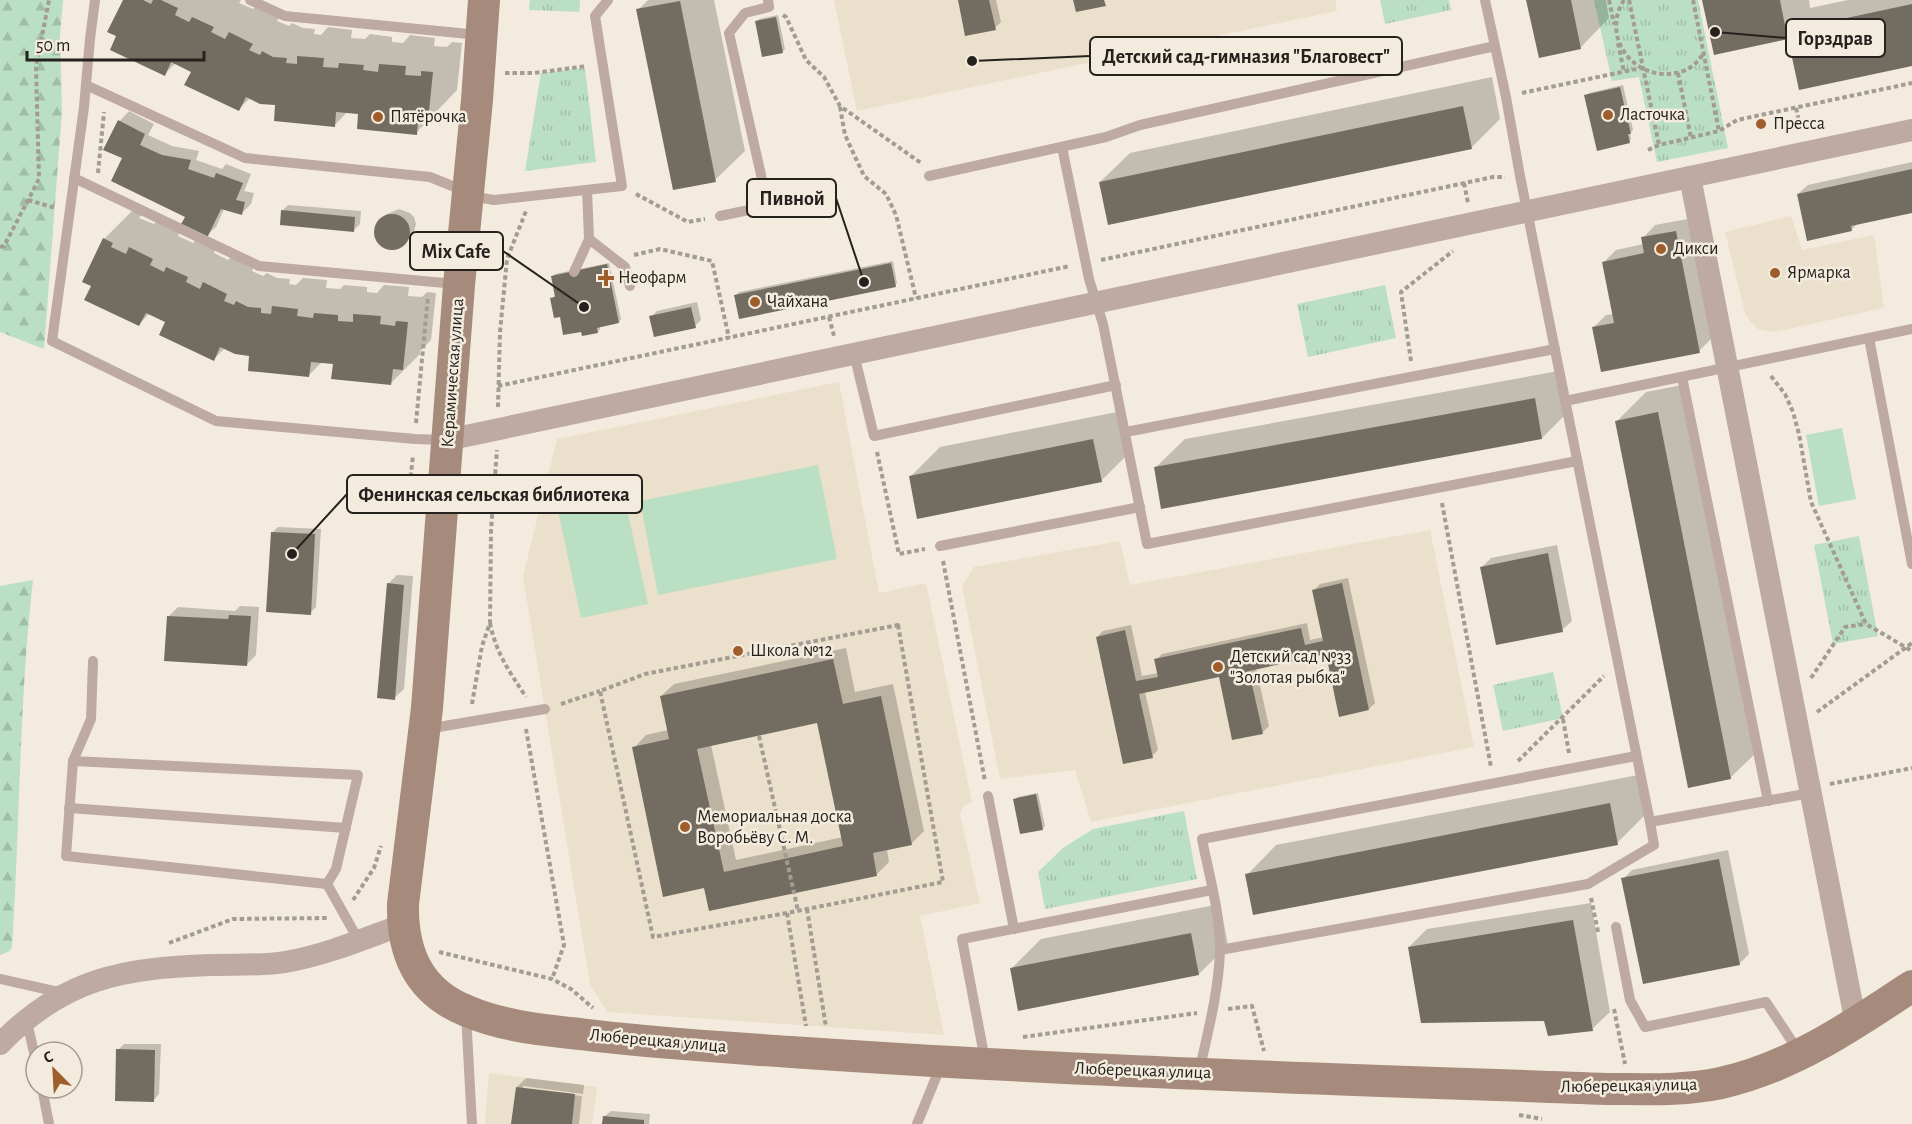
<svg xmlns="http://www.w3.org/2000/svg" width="1912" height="1124" viewBox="0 0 1912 1124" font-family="'Alegreya Sans',sans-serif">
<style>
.built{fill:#ebe0cb}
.grass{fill:#bbdfc3}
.forest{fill:url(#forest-firs)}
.park{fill:url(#park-tufts)}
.shadow{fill:#0003;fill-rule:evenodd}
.building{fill:#736d61;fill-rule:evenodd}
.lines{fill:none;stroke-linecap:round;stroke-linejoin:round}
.path{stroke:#a29c92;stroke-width:4;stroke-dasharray:4.5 3;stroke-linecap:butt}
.service{stroke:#beaaa0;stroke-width:10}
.minor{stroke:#beaaa0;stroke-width:22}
.secondary{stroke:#a68a7b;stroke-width:32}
.poi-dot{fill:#a05d2c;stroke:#f3ebde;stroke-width:2}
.labels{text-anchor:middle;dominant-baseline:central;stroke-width:5;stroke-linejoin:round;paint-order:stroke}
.poi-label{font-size:18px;fill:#25221d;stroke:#f3ebde;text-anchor:start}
.street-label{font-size:18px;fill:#25221d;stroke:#f3ebde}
.leader{fill:none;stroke:#25221d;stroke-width:2}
.callout-dot{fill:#25221d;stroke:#f3ebde;stroke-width:2}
.callout{fill:#f3ebde;stroke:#25221d;stroke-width:2}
.callout-label{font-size:20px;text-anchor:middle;font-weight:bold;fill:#25221d}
</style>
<defs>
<pattern id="forest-firs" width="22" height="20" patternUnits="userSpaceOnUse" patternTransform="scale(1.5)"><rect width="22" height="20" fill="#bbdfc3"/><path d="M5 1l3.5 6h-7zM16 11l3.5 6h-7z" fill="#a1bfa7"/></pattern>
<pattern id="park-tufts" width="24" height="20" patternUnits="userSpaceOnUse" patternTransform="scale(1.5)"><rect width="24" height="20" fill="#bbdfc3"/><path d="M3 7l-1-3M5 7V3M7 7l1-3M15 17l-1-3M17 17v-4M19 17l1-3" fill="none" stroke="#a1bfa7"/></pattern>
</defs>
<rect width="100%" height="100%" fill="#f3ebde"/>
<g class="built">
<polygon points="834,0 1335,0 1337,11 857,111"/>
<polygon points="1791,216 1802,250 1874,235 1884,308 1774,332 1758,329 1750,321 1745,313 1725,232"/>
<polygon points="839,382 879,593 926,583 972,802 963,806 960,814 980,903 920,916 944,1035 607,1012 590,984 523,576 557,439"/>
<polygon points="1430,530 1474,747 1091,822 1075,770 1000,779 962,586 974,567 1120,541 1130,585"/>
<polygon points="489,1073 597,1087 592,1124 485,1124"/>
</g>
<g class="grass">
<polygon points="1842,428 1856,499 1819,506 1806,435"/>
<polygon points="818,465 837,559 658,595 640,501"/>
<polygon points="623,491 648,604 581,618 557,506"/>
</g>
<g class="forest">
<polygon points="0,0 63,0 60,36 62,111 44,349 0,332"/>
<path d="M33,580C19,702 20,825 12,947L10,951L0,955V586Z"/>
</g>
<g class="park">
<polygon points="530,0 580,0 579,12 529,10"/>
<polygon points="1380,0 1449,0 1451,10 1385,24"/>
<polygon points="1594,0 1698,0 1728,148 1657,162 1639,77 1612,81"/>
<polygon points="585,68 596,162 525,171 541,73"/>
<polygon points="1385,285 1396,338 1308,357 1297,304"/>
<polygon points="1859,536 1878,636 1833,644 1814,545"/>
<polygon points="1553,672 1563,718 1503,731 1493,685"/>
<polygon points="1184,811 1197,879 1045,909 1038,872 1063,848 1093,829"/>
</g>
<g class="shadow">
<polygon points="124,0 241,0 239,3 253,9 259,4 281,14 277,21 289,26 292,23 303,28 315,29 314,34 321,35 328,27 352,30 351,38 365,39 370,34 392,37 392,42 403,43 410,35 435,38 434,46 447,47 452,42 462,43 457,90 416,133 360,113 348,111 334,126 277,104 250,98 239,109 193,71 176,63 164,74 118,35"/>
<polygon points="648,0 714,0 745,151 715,180 638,10"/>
<polygon points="959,0 996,0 1001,22 995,28"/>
<polygon points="1528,0 1606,0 1609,18 1580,48"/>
<polygon points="1703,0 1809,0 1810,8 1848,0 1912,0 1912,64 1789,38"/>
<polygon points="778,15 785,49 782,52 757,22 759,19"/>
<polygon points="1492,77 1500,119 1471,148 1100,182 1130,153"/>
<polygon points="1623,85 1633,130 1630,133 1631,139 1629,142 1586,96 1589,93"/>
<polygon points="129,111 154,124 148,135 172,146 199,151 196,160 222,169 226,164 251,174 244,191 254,193 251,204 242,213 224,209 216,227 206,236 187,216 124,158 105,149 120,121"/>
<polygon points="1912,162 1912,211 1858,223 1851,230 1798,194 1808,185"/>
<polygon points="288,205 361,211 360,224 354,230 282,211"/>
<polygon points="399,209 410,213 414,217 416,224 413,235 397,249 390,249 380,244 377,239 375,231 380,220 387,214"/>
<polygon points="133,210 142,214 139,218 154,224 159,219 181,229 178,236 193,243 197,239 216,248 214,253 228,260 234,254 255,264 252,271 263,276 267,273 277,278 290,279 289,284 296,285 303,278 327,280 326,288 340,289 344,285 367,287 367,292 377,293 384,285 409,287 408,296 422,297 427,292 436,293 431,340 420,351 420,354 391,383 334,362 323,361 309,375 251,354 225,348 213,360 168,321 150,313 139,324 93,286 104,239"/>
<polygon points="1688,219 1711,339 1699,351 1593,328 1606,315 1614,314 1604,262 1616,250 1644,244 1643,238 1655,225"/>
<polygon points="893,261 897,283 895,286 736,295 739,292"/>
<polygon points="609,263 621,319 619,322 600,326 600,329 598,332 583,330 561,316 552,298 556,295 553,277 555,274"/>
<polygon points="697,302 701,320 695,326 651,317 657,311"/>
<polygon points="1564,370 1571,409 1542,438 1155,468 1185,439"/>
<polygon points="1687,384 1760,749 1730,778 1617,421 1646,392"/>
<polygon points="1122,411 1130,452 1101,481 911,476 940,447"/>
<polygon points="278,527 321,529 316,607 310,613 272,533"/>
<polygon points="1557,545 1572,621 1562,630 1482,567 1491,558"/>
<polygon points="397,575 413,576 404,689 394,698 388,584"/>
<polygon points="1348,578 1375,703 1369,709 1327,652 1256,668 1269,726 1263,732 1220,676 1145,692 1158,750 1152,756 1097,637 1103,631 1131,625 1142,676 1158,673 1156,660 1162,654 1307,623 1310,640 1324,637 1314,590 1320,584"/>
<polygon points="240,606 259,607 256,655 247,664 168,617 178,607 235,611"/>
<path d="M846,648L855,692L893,684L924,831L911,844L887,849L889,862L877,874L705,886L634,748L646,735L668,730L661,696L674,684ZM818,721L843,837L736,860L711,745Z"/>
<polygon points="1638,775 1646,814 1617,843 1247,875 1276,845"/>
<polygon points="1038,793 1045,826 1042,829 1015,800 1017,797"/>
<polygon points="1728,850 1749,954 1740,963 1623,879 1632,870"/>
<polygon points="1591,903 1610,1012 1592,1029 1546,1019 1409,947 1427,929"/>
<polygon points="1220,904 1228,945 1199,974 1012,968 1041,939"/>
<polygon points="124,1044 161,1044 159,1094 153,1101 118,1050"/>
<polygon points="526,1078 584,1085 583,1094 523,1086 523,1089 582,1096 579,1124 513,1124 517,1087"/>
<polygon points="611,1111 650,1114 649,1124 604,1124 604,1117"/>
</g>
<g class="building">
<polygon points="123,0 143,0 151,4 153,0 161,0 178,8 175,15 189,22 192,17 214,27 211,32 225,39 229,32 253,44 249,50 260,55 262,51 273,57 287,58 286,63 297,64 297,56 324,58 323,67 338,68 339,63 364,65 363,70 378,72 379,64 406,66 405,75 421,76 421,71 433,72 428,121 418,119 417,135 357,129 358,114 336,112 335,127 274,121 275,105 260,104 246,97 239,111 184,85 191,72 171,62 165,76 110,50 116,36 107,32"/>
<polygon points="958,0 989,0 996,30 965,36"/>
<polygon points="1073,0 1104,0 1106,6 1076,12"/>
<polygon points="1526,0 1571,0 1581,49 1539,58"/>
<polygon points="1702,0 1780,0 1786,31 1912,4 1912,66 1799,90 1788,39 1714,55"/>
<polygon points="680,1 716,182 673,190 636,9"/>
<polygon points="776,17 783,53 762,57 755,21"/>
<polygon points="1620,87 1631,134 1628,134 1630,143 1597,151 1584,95"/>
<polygon points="1463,106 1472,149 1108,225 1099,182"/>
<polygon points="118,120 145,134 140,145 162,155 191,160 188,169 214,178 216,173 243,183 236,200 245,202 242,215 221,209 207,238 180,226 185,217 111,181 122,158 103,150"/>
<polygon points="1912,169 1912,213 1851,226 1852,231 1807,241 1797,194"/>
<polygon points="281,210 355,217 354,232 280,225"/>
<circle cx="392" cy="232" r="18"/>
<polygon points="1676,231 1700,353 1601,372 1592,327 1614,323 1602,262 1644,253 1641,237"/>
<polygon points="103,238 113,243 111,247 126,254 129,247 153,259 150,265 164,272 166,267 188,277 186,282 200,289 203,282 227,294 224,301 234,305 236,301 248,307 261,308 261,313 271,314 272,306 298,309 297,316 313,318 314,313 338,315 338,321 353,322 353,314 381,316 380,324 395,326 396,321 408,322 403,370 393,369 391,385 331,379 333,364 311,362 309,377 248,371 249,356 235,354 220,347 214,361 159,335 165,322 146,313 139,326 84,300 91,286 82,282"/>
<polygon points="891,263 896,287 739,319 734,295"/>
<polygon points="607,264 619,323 597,328 598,333 582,336 581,332 563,335 560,317 554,318 550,298 555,297 551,276"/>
<polygon points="691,307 696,328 654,337 649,316"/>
<polygon points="1535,398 1542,439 1161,509 1154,467"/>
<polygon points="1658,412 1731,779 1688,788 1615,421"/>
<polygon points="1093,439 1102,482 917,519 909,476"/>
<polygon points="271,532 315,534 311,615 266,612"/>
<polygon points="1548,553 1563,632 1496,645 1480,567"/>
<polygon points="387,583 404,585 395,700 377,698"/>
<polygon points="1342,583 1369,710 1339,717 1326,654 1249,671 1263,734 1232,740 1219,677 1139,694 1153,758 1123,764 1096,637 1125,630 1136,681 1158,677 1154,659 1301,628 1305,645 1323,641 1312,590"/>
<polygon points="229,615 251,616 247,666 164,661 167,616 228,619"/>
<path d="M833,659L843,704L881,696L912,845L873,853L877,876L709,911L704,888L663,897L632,747L669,739L660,696ZM817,723L843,846L724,872L697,749Z"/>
<polygon points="1036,794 1043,830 1020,834 1013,799"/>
<polygon points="1610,803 1618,845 1253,915 1245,874"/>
<polygon points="1719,859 1740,965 1643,984 1621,878"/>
<polygon points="1573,920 1593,1031 1548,1036 1544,1021 1421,1023 1408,947"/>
<polygon points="1191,933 1199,975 1018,1011 1010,968"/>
<polygon points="116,1049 155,1050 154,1102 115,1101"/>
<polygon points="516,1087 575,1094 572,1124 511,1124"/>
<polygon points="603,1116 644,1120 644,1124 602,1124"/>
</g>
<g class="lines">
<g class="path">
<polyline points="1609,0 1614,24"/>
<path d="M1624,0C1602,34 1629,76 1669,74C1676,73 1684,72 1691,67C1696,64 1700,58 1704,53"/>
<polyline points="1629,0 1659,145"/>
<polyline points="1693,0 1719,131"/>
<polyline points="783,15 786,17 806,60 824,77 840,106 921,163"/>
<polyline points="1618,43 1624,72"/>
<polyline points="505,73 534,73 587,66"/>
<polyline points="1678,73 1691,138"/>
<polyline points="1522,93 1641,68"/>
<polyline points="840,107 845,135 864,176 886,194 896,215 916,298"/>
<polyline points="1796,108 1801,130"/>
<polyline points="1648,150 1659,145 1719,131 1737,120 1912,83"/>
<polyline points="98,173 104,112"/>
<polyline points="1464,183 1468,203"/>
<polyline points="636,194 688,222 705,219"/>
<polyline points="28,200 55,208"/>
<polyline points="0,247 4,246 39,179 36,67 49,0"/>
<polyline points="634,255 660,249 712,261 729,338"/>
<polyline points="1101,260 1493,177 1505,177"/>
<polyline points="829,317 834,336"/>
<polyline points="1411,361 1401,292 1453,251"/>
<polyline points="1771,376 1785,394 1793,412 1799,434 1811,502 1866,624 1912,651"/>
<polyline points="498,386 1070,266"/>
<polyline points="498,407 500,332 507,259 526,211"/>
<polyline points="416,423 428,296"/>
<polyline points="877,452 899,554 925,549"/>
<polyline points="1442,503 1491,767"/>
<polyline points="413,507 411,474 413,455"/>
<polyline points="943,561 985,781"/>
<path d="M490,623C496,653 509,671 526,697"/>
<polygon points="898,625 943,882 787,913 653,937 600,691 645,674"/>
<polyline points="1811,678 1845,627 1866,624"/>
<polyline points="472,704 482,646 490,623 491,530 497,450"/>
<polyline points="561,704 600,691"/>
<polyline points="1817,712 1912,643"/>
<polyline points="1563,719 1569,753"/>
<polyline points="526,729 564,945 552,979"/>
<polyline points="759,736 798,911"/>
<polyline points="1518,761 1604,676"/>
<polyline points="1830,784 1912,768"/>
<polyline points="1591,898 1598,932"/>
<polyline points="353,900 374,868 381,846"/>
<polyline points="807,909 826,1027"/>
<polyline points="787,913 806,1026"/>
<polyline points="169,943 233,919 328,918"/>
<polyline points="439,952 552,979 571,989 593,1008"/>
<polyline points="1228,1009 1252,1006 1264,1051"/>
<polyline points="1614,1009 1625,1064"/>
<polyline points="1023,1037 1197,1013"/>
<polyline points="1519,1115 1542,1119"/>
</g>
<g class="service">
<polyline points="95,0 90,39 84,107 52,341 216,421 415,439 444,440"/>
<polyline points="250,0 285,16 479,35"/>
<polyline points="1485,0 1506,97 1520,176 1650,822 1810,793"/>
<polyline points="86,85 245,158 430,177 482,198 494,200 622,186 595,16 608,0"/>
<polyline points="1062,147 1089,279 1103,324 1147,544 1577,461"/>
<polyline points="929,176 1106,137 1140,125 1495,46"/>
<polyline points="74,178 259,266 456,284"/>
<polyline points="720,216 768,206 729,33 745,13 769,7 768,0"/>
<polyline points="589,239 625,267 630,286"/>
<polyline points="574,272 589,239 587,190"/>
<polyline points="1869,338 1912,564"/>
<polyline points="854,354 874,436 1116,385"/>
<polyline points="1682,377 1768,801"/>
<polyline points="1565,401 1912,329"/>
<polyline points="1126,432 1555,349"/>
<polyline points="940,546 1140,507"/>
<polyline points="93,661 91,719 73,761 66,856 327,884 359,941"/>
<polyline points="427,729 545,709"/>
<polyline points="73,761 358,775 336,869 327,884"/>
<polyline points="988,796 1014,929"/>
<polyline points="69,808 346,828"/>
<polyline points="1616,927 1630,1000 1645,1027 1766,1002 1799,1052"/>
<polyline points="1220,950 1588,884 1654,845 1650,822"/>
<polyline points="0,979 63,993"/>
<polyline points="466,1014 472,1124"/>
<polyline points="26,1018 36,1061"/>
<polyline points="985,1060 962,939 1212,890"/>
<path d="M1199,1072C1208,1032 1219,990 1220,949C1220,912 1209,875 1202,839L1636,756"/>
<polyline points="42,1088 49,1124"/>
<polyline points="917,1124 941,1065"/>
</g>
<g class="minor">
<polyline points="1690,177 1856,1024"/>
<polyline points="447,440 1912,130"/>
<path d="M0,1044C64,978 123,968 211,965C235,964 261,966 285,962C326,955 363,939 402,925"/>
</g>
<path class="secondary" d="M484,0L477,100L459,285L427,708L403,904C402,953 419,992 467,1011C502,1026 542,1030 580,1034C650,1043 721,1047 791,1052C1063,1071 1335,1079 1607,1089C1645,1089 1683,1091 1721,1083C1792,1067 1852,1026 1912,986"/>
</g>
<g class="poi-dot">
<circle cx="1608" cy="115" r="6"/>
<circle cx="378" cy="117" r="6"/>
<circle cx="1761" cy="124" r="6"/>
<circle cx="1661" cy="249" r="6"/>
<circle cx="1775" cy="273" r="6"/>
<path d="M603 269h6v6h6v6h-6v6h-6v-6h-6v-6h6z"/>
<circle cx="755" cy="302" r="6"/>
<circle cx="738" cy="651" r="6"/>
<circle cx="1218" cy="667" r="6"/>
<circle cx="685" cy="827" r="6"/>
</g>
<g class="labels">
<g class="poi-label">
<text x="1620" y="115">Ласточка</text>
<text x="390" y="117">Пятёрочка</text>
<text x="1773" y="124">Пресса</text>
<text x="1673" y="249">Дикси</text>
<text x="1787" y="273">Ярмарка</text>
<text x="618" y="278">Неофарм</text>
<text x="767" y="302">Чайхана</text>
<text x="750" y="651">Школа №12</text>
<text x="1230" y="657">Детский сад №33<tspan x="1230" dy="21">"Золотая рыбка"</tspan></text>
<text x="697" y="817">Мемориальная доска<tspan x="697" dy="21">Воробьёву С. М.</tspan></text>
</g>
<g class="street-label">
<text transform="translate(453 373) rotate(-86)">Керамическая улица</text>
<text transform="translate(658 1041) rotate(5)">Люберецкая улица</text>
<text transform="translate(1143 1071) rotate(2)">Люберецкая улица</text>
<text transform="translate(1629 1086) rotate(-1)">Люберецкая улица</text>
</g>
</g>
<path class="leader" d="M1715 32L1786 38M972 61L1090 56M864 282L836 198M584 307L503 251M292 554L347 494"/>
<g class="callout-dot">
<circle cx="1715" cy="32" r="6"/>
<circle cx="972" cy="61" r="6"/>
<circle cx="864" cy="282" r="6"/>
<circle cx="584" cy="307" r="6"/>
<circle cx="292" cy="554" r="6"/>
</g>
<g class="callout">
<rect x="1786" y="19" width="99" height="38" rx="6"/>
<rect x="1090" y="37" width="312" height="38" rx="6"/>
<rect x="747" y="179" width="89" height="38" rx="6"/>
<rect x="410" y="232" width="93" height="38" rx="6"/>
<rect x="347" y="475" width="295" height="38" rx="6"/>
</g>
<g class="callout-label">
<text x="1835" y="45">Горздрав</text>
<text x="1246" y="63">Детский сад-гимназия "Благовест"</text>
<text x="792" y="205">Пивной</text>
<text x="456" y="258">Mix Cafe</text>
<text x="494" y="501">Фенинская сельская библиотека</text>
</g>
<g transform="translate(54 1070) rotate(336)"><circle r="28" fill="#f3ebde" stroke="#a19b91" stroke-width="1.5"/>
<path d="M0-4.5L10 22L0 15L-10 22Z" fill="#a05d2c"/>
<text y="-9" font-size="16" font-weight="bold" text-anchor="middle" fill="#25221d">С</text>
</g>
<path d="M27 51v9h177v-9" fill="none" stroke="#25221d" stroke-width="3"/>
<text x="36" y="51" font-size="18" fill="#25221d" stroke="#f3ebde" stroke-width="4.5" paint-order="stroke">50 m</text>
</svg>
